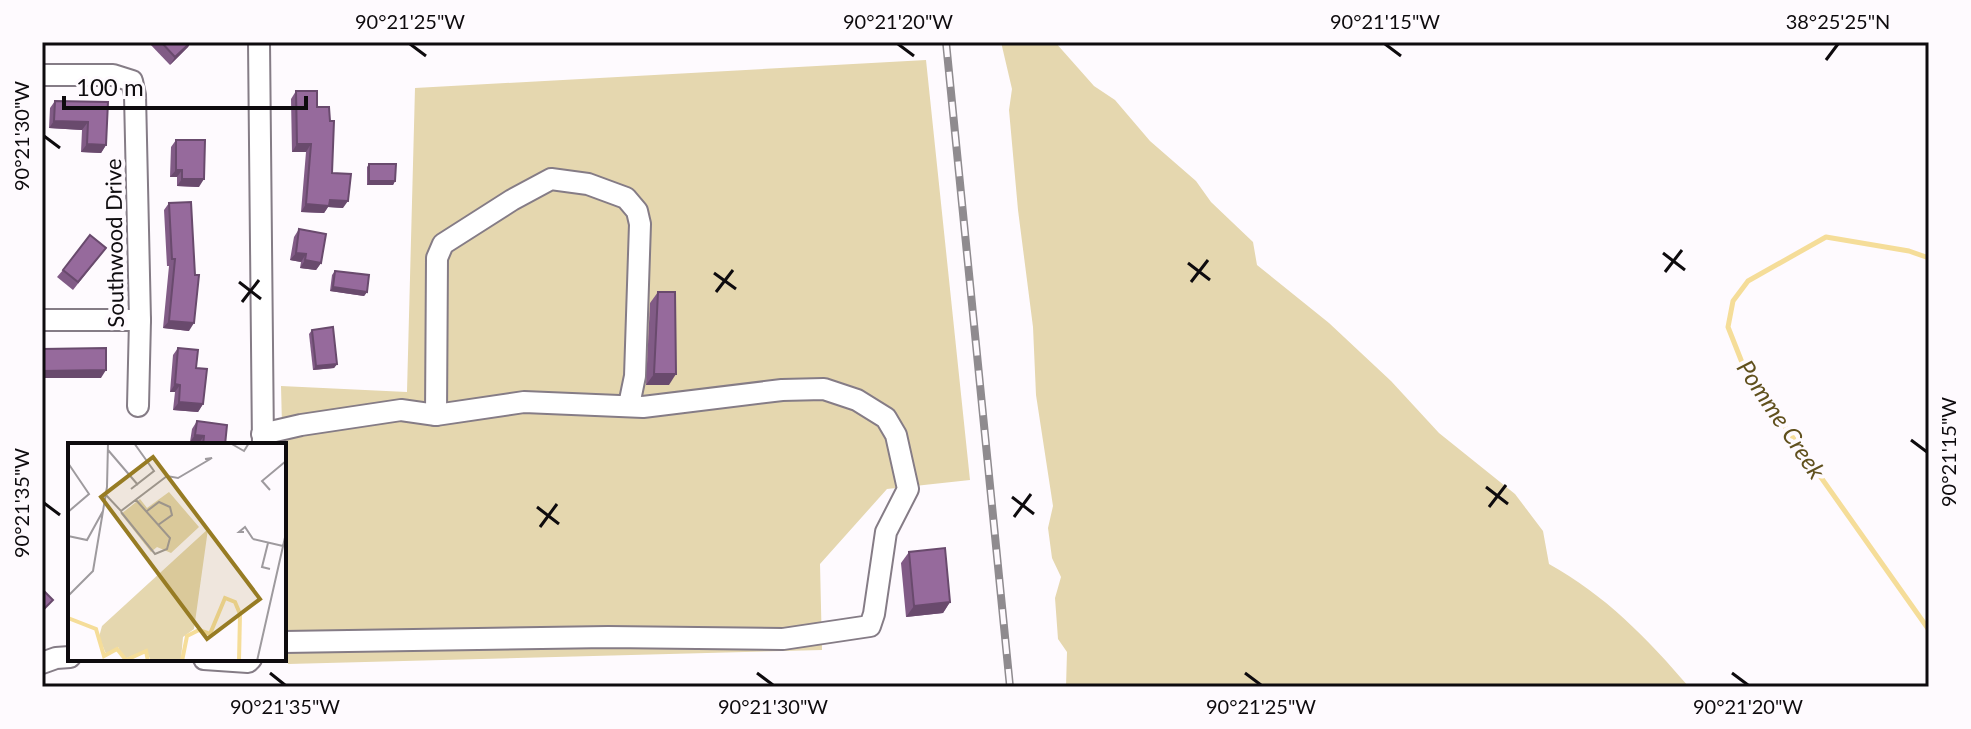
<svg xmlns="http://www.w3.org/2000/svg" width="1971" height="729" viewBox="0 0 1971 729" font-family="Lato,sans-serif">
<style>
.green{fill:#e5d7af}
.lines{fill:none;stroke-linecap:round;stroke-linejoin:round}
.stream{stroke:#f5dd99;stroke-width:5}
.minor-casing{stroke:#857c86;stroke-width:24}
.minor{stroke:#fff;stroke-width:20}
.rail-casing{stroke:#8f8b8f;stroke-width:8}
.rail{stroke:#fefafe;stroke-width:5;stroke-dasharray:15;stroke-linecap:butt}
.wall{fill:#815b86}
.shaded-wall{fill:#694a6d}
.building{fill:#966a9c;stroke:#694a6d;stroke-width:2}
.ticks{fill:none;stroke:#0e0b0e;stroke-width:3}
.labels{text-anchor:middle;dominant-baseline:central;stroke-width:8;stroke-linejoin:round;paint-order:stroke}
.street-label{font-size:22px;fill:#0e0b0e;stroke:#fefafe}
.water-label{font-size:24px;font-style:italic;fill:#60501d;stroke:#fefafe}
.inset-river{fill:none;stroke:#f5dd99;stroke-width:4}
.inset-road{fill:none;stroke:#9e9a9e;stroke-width:2}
.view{fill:#977c24;fill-opacity:0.15;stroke:#977c24;stroke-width:4}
.inset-edge{fill:none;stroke:#0e0b0e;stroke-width:4}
.neatline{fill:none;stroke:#0e0b0e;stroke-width:3}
.ticks-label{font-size:20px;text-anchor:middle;fill:#0e0b0e}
</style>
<rect width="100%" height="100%" fill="#fefafe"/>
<g class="green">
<path d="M1001,42H1055L1094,86L1115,100L1150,141L1196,181L1211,202L1253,242L1257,265L1329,323L1391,381L1439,433L1515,494L1543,531L1549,564C1605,595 1647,638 1689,687H1066L1067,652L1058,639L1055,598L1061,577L1052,558L1048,528L1053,506L1036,395L1033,327L1018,210L1009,110L1012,89Z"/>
<polygon points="926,60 970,480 887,489 820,564 822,650 288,664 281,386 407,392 415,88"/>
</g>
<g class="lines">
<polyline class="stream" points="1929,258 1909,251 1826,237 1748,281 1733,301 1728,327 1745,370 1929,630"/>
<g class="minor-casing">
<g id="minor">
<polyline points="259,42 263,445"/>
<polyline points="42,75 113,75 132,81 135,95 140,320 138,406"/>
<polyline points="42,320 140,320"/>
<polyline points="436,415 437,258 443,244 512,200 551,179 588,184 626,198 637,211 640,224 635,376 629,405"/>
<polyline points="262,434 301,425 401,410 436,415 524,402 643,407 782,390 824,389 857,400 886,418 896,435 908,489 886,532 874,614 870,626 783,639 608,637 284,642"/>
<polyline points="204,659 248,662 251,659"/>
<polyline points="42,663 56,658 70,657"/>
</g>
</g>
<use href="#minor" class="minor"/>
<g class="rail-casing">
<polyline id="rail" points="946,42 1010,687"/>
</g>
<use href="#rail" class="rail"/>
</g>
<g class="wall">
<polygon points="148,42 191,42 188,47 170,65"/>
<polygon points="296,91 317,107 332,173 343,208 328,207 324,213 301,212 306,152 292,152 291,99"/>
<polygon points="55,101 108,102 106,145 101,153 81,152 82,130 49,128 50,108"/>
<polygon points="176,140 199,187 177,186 177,177 170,177 171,147"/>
<polygon points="369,164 395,181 393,185 367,185 367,167"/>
<polygon points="169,203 189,331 163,328 169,266 167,266 164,210"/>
<polygon points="299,229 321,263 316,270 300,268 301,262 290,260 294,237"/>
<polygon points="106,248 73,290 57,277 63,270"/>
<polygon points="335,271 367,292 364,296 330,291 332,275"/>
<polygon points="658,292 669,385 646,385 650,303"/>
<polygon points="312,330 337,364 334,368 313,370 309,334"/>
<polygon points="178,348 196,368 203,404 198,412 173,410 175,392 170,392 173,355"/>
<polygon points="197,421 225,445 199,445 199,443 190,442 192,429"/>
<polygon points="909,552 950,602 943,613 906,617 901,563"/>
</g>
<g class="shaded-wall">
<polygon points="42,42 104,42 102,45 42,45"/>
<polygon points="191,42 188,47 170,65 175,57"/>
<polygon points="54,121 88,122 82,130 49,128"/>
<polygon points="87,144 106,145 101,153 81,152"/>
<polygon points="297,144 311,144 306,152 292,152"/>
<polygon points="176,170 182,170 177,177 170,177"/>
<polygon points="182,179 204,179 199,187 177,186"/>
<polygon points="369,181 395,181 393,185 367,185"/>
<polygon points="330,200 348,201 343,208 328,207 324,213 301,212 306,204"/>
<polygon points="296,253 306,254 301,262 290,260"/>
<polygon points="305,260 321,263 316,270 300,268"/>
<polygon points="333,287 367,292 364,296 330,291"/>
<polygon points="169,321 194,323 189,331 163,328"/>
<polygon points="337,364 334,368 313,370 316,366"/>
<polygon points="106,370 101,378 42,378 42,371"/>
<polygon points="654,374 676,374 669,385 646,385"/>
<polygon points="175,384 180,385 175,392 170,392"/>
<polygon points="179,402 203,404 198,412 173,410"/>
<polygon points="195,435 204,436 199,443 190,442"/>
<polygon points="950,602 943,613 906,617 914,606"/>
</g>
<g class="building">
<polygon points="161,42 191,42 175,57"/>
<polygon points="296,91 317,91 317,107 329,107 330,121 334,121 332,173 351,174 348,201 330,200 329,206 306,204 311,144 297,144"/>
<polygon points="55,101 108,102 106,145 87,144 88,122 54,121"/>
<polygon points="176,140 205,140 204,179 182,179 182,170 176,170"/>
<polygon points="369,164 396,164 395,181 369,181"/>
<polygon points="191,202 195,275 199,275 194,323 169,321 175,259 172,259 169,203"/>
<polygon points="299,229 326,234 321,263 305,260 306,254 296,253"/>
<polygon points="90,235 106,248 78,282 63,270"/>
<polygon points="335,271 369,275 367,292 333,287"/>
<polygon points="658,292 675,292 676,374 654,374"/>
<polygon points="333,327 337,364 316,366 312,330"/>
<polygon points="106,348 106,370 42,371 42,349"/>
<polygon points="178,348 198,350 196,368 207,369 203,404 179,402 180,385 175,384"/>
<polygon points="197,421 227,425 225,445 203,445 204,436 195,435"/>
<polygon points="945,548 950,602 914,606 909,552"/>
<polygon points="42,589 53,600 42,611"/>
</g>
<path class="ticks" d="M410,44L426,56M898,44L914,56M1385,44L1401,56M1826,60L1838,44M44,136L60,148M1663,253L1685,270M1188,263L1210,280M1665,272L1682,250M714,273L736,289M239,282L261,299M1191,282L1208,260M716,292L733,270M242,302L259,280M1911,440L1927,452M1486,487L1508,504M1012,497L1034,514M44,503L60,515M537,507L559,524M1489,507L1506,485M1014,517L1031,494M540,527L557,504M270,673L285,685M757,673L773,685M1245,673L1261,685M1732,673L1748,685"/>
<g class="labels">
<g class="street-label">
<text transform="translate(114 243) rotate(-91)">Southwood Drive</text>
</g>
<g class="water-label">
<text transform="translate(1782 419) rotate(56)">Pomme Creek</text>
</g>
</g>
<g transform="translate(68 443)">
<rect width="218" height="218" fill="#fefafe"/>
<path d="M101,49L131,84L103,110L89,104L83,109L53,71L72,56L79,65ZM140,86L126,186L115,194L113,216L83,218L78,207L56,216L50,204L38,211L31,194L34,183Z" fill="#e5d7af"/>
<path class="inset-river" d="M0,175L28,186L36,213L49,206L58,217L78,208L80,218M114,218L119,193L131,187L142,191L157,155L167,159L172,171L171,218"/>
<path class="inset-road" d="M162,0L176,8L181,0M40,7L70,42M0,20L21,51L0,69M63,46L86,28L66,0M202,47L194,38L218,18M38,52L53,68L99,33L110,35L144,15L137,16M79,68L91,59L102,64L104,72L90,82M53,69L87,111L99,106L102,95L68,57M176,89H171L177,84L185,96M0,93L19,97L35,68M185,96L215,103M200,100L194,124L202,126M0,153L25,128L39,44L40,0M189,218L218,90"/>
<path class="view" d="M85,14L192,156L139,196L33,54Z"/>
<rect width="218" height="218" class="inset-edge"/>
</g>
<rect width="1971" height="729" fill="none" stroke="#fefafe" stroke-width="88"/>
<path d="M64 96v12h242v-12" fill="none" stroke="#0e0b0e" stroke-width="4"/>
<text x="76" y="96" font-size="24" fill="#0e0b0e" stroke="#fefafe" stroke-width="6" paint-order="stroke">100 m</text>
<rect x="44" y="44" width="1883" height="641" class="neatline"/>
<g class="ticks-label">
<text x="410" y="29">90°21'25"W</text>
<text x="898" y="29">90°21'20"W</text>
<text x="1385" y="29">90°21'15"W</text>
<text x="1838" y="29">38°25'25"N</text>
<text transform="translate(22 136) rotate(-90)" y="7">90°21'30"W</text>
<text transform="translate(1949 452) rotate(-90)" y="7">90°21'15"W</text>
<text transform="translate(22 503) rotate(-90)" y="7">90°21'35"W</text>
<text x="285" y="714">90°21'35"W</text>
<text x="773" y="714">90°21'30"W</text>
<text x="1261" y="714">90°21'25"W</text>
<text x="1748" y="714">90°21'20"W</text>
</g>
</svg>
